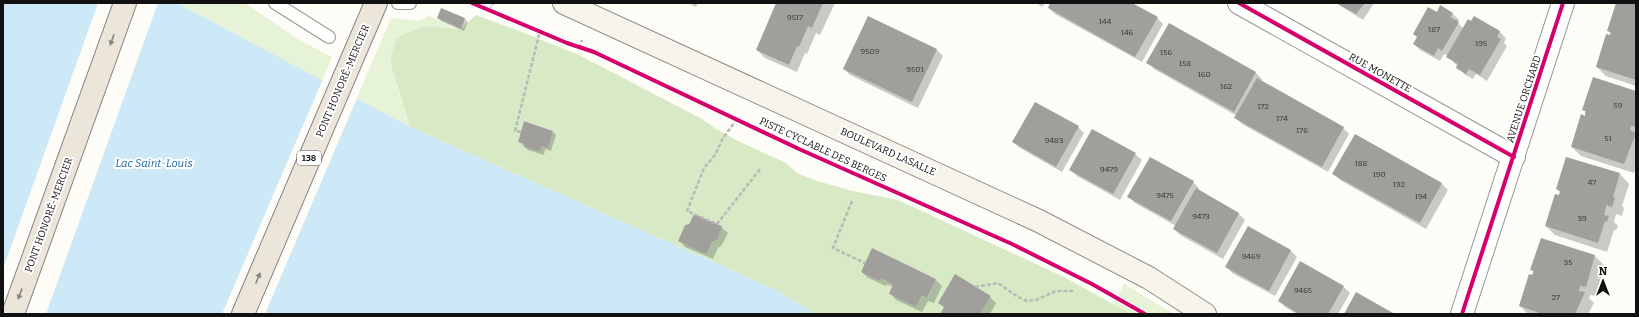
<svg xmlns="http://www.w3.org/2000/svg" width="1639" height="317" viewBox="0 0 1639 317" font-family="Bitter,serif">
<style>
.green{fill:#e7f3d7}
.forest{fill:#d8eac5;fill-rule:evenodd}
.water{fill:#cde8f7}
.pier{fill:#fdfcf7}
.shadow{fill:#0003}
.building{fill:#a19f9c}
.lines{fill:none;stroke-linecap:round;stroke-linejoin:round}
.service-casing{stroke:#979795;stroke-width:14}
.minor-casing{stroke:#979795;stroke-width:24}
.secondary-casing{stroke:#8e8d8b;stroke-width:24}
.trunk-casing{stroke:#858482;stroke-width:24}
.path{stroke:#b9b9b8;stroke-width:2.5;stroke-dasharray:4 2;stroke-linecap:butt}
.service{stroke:#fffffe;stroke-width:12}
.minor{stroke:#fffffe;stroke-width:22}
.secondary{stroke:#f6f4eb;stroke-width:22}
.trunk{stroke:#ece5da;stroke-width:22}
.cycleway-casing{stroke:#fff;stroke-width:6}
.cycleway{stroke:#d6006c;stroke-width:4}
.oneway{fill:#898680}
.labels{text-anchor:middle;dominant-baseline:central;stroke-width:4;stroke-linejoin:round;paint-order:stroke}
.number-label{font-size:8px;fill:#353434}
.shield{fill:#fff;stroke:#585858;stroke-width:1}
.shield-label{font-size:9px;font-weight:bold;fill:#111}
.street-label{font-size:10px;fill:#111;stroke:#fff}
.water-label{font-size:11px;font-style:italic;fill:#1768a6;stroke:#fff}
</style>
<rect width="100%" height="100%" fill="#fdfcf7"/>
<g class="green">
<polygon points="177,3 245,3 299,40 332,57 322,81"/>
<polygon points="429,16 461,29 424,26 396,83 410,127 356,100 391,18 418,21"/>
<polygon points="1124,284 1174,314 1108,314"/>
</g>
<path class="forest" d="M476,15L517,30L579,55L702,119L716,129L740,142L786,163L797,173L817,181L853,191L898,200L1064,277L1131,314H980L991,296L955,275L944,307L940,314H815L776,290L410,127L392,68L391,57L396,38L425,26L461,29ZM525,121L553,131L548,148L542,146L540,152L524,147L525,144L518,141ZM694,214L722,226L706,253L678,241L685,225L689,224ZM873,249L936,279L928,298L922,295L916,307L889,294L893,284L881,278L879,281L861,272Z"/>
<polygon class="water" points="3,3 177,3 410,127 776,290 815,314 3,314"/>
<g class="pier">
<polygon points="98,3 158,3 46,314 3,314 3,269"/>
<polygon points="323,79 357,98 265,314 222,314"/>
</g>
<g class="shadow">
<polygon points="688,3 698,3 696,7"/>
<polygon points="777,3 835,3 820,35 816,33 807,54 805,53 797,72 765,58 757,50"/>
<polygon points="1036,3 1045,3 1042,7"/>
<polygon points="1052,3 1131,3 1157,18 1163,24 1142,62 1055,14 1049,8"/>
<polygon points="1336,3 1374,3 1363,20"/>
<polygon points="1617,3 1636,4 1636,86 1606,76 1597,67 1611,34 1608,31"/>
<polygon points="442,9 465,19 468,22 464,31 441,21 438,18"/>
<polygon points="1452,13 1459,20 1457,22 1464,29 1474,17 1500,32 1506,38 1504,43 1507,46 1487,81 1476,74 1473,79 1464,74 1448,56 1444,54 1440,61 1420,50 1414,44 1437,14"/>
<polygon points="868,17 937,50 943,56 918,108 850,75 844,69"/>
<polygon points="1169,24 1256,73 1262,79 1261,81 1343,128 1349,134 1328,172 1242,124 1236,118 1237,116 1154,69 1147,62"/>
<polygon points="1636,92 1636,167 1634,173 1581,156 1572,147 1587,113 1583,110"/>
<polygon points="1078,127 1084,133 1062,172 1020,148 1013,142"/>
<polygon points="1092,131 1135,154 1142,160 1120,200 1077,176 1071,170"/>
<polygon points="553,132 556,135 551,151 545,149 544,155 528,150 519,141"/>
<polygon points="1356,135 1442,184 1448,190 1426,229 1340,180 1334,174"/>
<polygon points="1567,158 1620,174 1629,184 1622,206 1624,208 1622,216 1616,214 1614,222 1618,226 1616,230 1614,230 1607,252 1555,235 1546,226 1561,193 1557,189"/>
<polygon points="1193,182 1199,188 1198,190 1239,214 1245,220 1223,259 1180,235 1174,229 1176,226 1135,203 1129,197"/>
<polygon points="721,227 728,233 722,245 718,248 713,259 685,247 679,240"/>
<polygon points="1248,227 1291,251 1297,257 1275,296 1232,273 1226,266"/>
<polygon points="873,250 936,280 942,286 934,303 928,301 922,312 896,300 890,293 893,287 887,284 886,286 868,278 862,272"/>
<polygon points="1594,255 1604,265 1596,296 1590,295 1589,298 1594,303 1588,314 1528,314 1520,306 1534,273 1532,270"/>
<polygon points="1344,287 1350,293 1338,314 1297,314 1285,307 1279,301"/>
<polygon points="990,297 996,303 990,314 941,314 945,308 939,303"/>
</g>
<g class="building">
<polygon points="776,3 823,3 812,28 808,26 799,47 797,46 789,65 756,50"/>
<polygon points="1050,3 1132,3 1158,17 1135,57 1048,8"/>
<polygon points="1336,3 1365,3 1356,14"/>
<polygon points="1616,3 1636,3 1636,80 1596,67 1606,34 1610,35 1611,32 1607,31"/>
<polygon points="1440,5 1453,13 1450,17 1459,22 1442,51 1438,48 1434,56 1413,44 1417,37 1413,34 1428,7 1437,12"/>
<polygon points="441,8 465,18 461,29 437,18"/>
<polygon points="868,16 937,49 912,102 843,69"/>
<polygon points="1474,16 1500,31 1497,37 1501,39 1480,75 1469,69 1466,74 1456,68 1458,64 1446,57 1468,19 1471,21"/>
<polygon points="1169,23 1256,72 1234,112 1146,63"/>
<polygon points="1593,77 1636,91 1636,127 1631,126 1630,130 1636,133 1624,164 1571,147 1581,114 1585,116 1585,113 1586,111 1582,110"/>
<polygon points="1257,78 1344,127 1322,167 1234,118"/>
<polygon points="1035,102 1079,126 1056,167 1012,142"/>
<polygon points="524,121 553,131 548,148 542,146 540,152 524,147 525,144 518,142"/>
<polygon points="1092,129 1136,153 1113,194 1069,170"/>
<polygon points="1355,134 1442,183 1420,223 1332,174"/>
<polygon points="1150,157 1194,181 1171,221 1127,197"/>
<polygon points="1566,157 1620,173 1613,197 1615,198 1612,207 1606,205 1606,207 1604,215 1609,216 1607,222 1605,221 1598,243 1545,226 1555,194 1559,195 1560,191 1556,189"/>
<polygon points="1196,188 1239,213 1217,253 1173,229"/>
<polygon points="694,214 722,226 717,239 712,242 706,254 678,241 685,225 689,224"/>
<polygon points="1248,226 1291,250 1269,291 1225,267"/>
<polygon points="1541,238 1595,255 1586,287 1580,286 1579,291 1585,292 1575,314 1543,314 1519,306 1529,274 1532,275 1534,271 1530,270"/>
<polygon points="872,248 936,279 927,298 922,295 916,307 889,294 893,284 881,278 879,281 861,272"/>
<polygon points="1300,261 1344,286 1328,314 1299,314 1278,301"/>
<polygon points="955,274 991,296 980,314 940,314 944,307 938,303"/>
<polygon points="1356,292 1377,304 1395,314 1344,314"/>
</g>
<g class="lines">
<g class="service-casing">
<g id="service">
<polyline points="275,3 329,37"/>
<polyline points="398,3 410,3"/>
</g>
</g>
<g class="minor-casing">
<g id="minor">
<polyline points="1239,3 1514,157"/>
<polyline points="1462,314 1563,3"/>
</g>
</g>
<g class="secondary-casing">
<polyline id="secondary" points="564,3 1039,221 1149,278 1205,314"/>
</g>
<g class="trunk-casing">
<g id="trunk">
<polyline points="13,314 125,3"/>
<polyline points="243,314 376,3"/>
</g>
</g>
<g class="path">
<polyline points="489,10 493,3"/>
<polyline points="580,48 582,40"/>
<polyline points="737,119 723,138 715,155 704,168 687,211 717,224 761,168"/>
<polyline points="521,132 515,131 540,31"/>
<polyline points="852,201 833,248 865,263"/>
<polyline points="975,287 998,283 1018,297 1027,301 1036,300 1056,291 1073,291"/>
</g>
<use href="#service" class="service"/>
<use href="#minor" class="minor"/>
<use href="#secondary" class="secondary"/>
<use href="#trunk" class="trunk"/>
<g class="cycleway-casing">
<g id="cycleway">
<polyline points="472,3 567,43 594,52 799,149 1012,244 1092,284 1145,314"/>
<polyline points="1239,3 1514,157"/>
<polyline points="1462,314 1563,3"/>
</g>
</g>
<use href="#cycleway" class="cycleway"/>
</g>
<defs><path id="oneway-solid" d="M-6-.8H1V-3.2L6.5 0L1 3.2V.8H-6Z"/></defs>
<g class="oneway">
<use href="#oneway-solid" transform="translate(112 40) rotate(110)"/>
<use href="#oneway-solid" transform="translate(258 278) rotate(-67)"/>
<use href="#oneway-solid" transform="translate(20 294) rotate(110)"/>
</g>
<g class="labels">
<g class="number-label">
<text x="795" y="17">9517</text>
<text x="1105" y="21">144</text>
<text x="1434" y="29">187</text>
<text x="1127" y="32">146</text>
<text x="1481" y="43">195</text>
<text x="870" y="51">9509</text>
<text x="1166" y="52">156</text>
<text x="1185" y="63">158</text>
<text x="915" y="69">9501</text>
<text x="1204" y="74">160</text>
<text x="1226" y="86">162</text>
<text x="1618" y="105">59</text>
<text x="1263" y="106">172</text>
<text x="1282" y="118">174</text>
<text x="1302" y="130">176</text>
<text x="1608" y="138">51</text>
<text x="1054" y="140">9483</text>
<text x="1361" y="163">188</text>
<text x="1109" y="169">9479</text>
<text x="1379" y="174">190</text>
<text x="1592" y="182">47</text>
<text x="1399" y="184">192</text>
<text x="1165" y="195">9475</text>
<text x="1421" y="196">194</text>
<text x="1201" y="216">9473</text>
<text x="1582" y="218">39</text>
<text x="1251" y="256">9469</text>
<text x="1568" y="262">35</text>
<text x="1303" y="290">9465</text>
<text x="1556" y="297">27</text>
</g>
<rect class="shield" x="297" y="151" width="24" height="14" rx="3"/>
<g class="shield-label">
<text x="309" y="158">138</text>
</g>
<g class="street-label">
<text transform="translate(1380 73) rotate(29)">RUE MONETTE</text>
<text transform="translate(343 81) rotate(-67)">PONT HONORÉ-MERCIER</text>
<text transform="translate(1524 99) rotate(-72)">AVENUE ORCHARD</text>
<text transform="translate(823 150) rotate(25)">PISTE CYCLABLE DES BERGES</text>
<text transform="translate(888 152) rotate(24)">BOULEVARD LASALLE</text>
<text transform="translate(49 215) rotate(-70)">PONT HONORÉ-MERCIER</text>
</g>
<g class="water-label">
<text x="154" y="163">Lac Saint-Louis</text>
</g>
</g>
<rect width="1639" height="317" fill="none" stroke="#111111" stroke-width="8"/>
<g transform="translate(1603 281)" stroke="#ffffff" stroke-width="3" paint-order="stroke">
<path d="M0-3L7 15L0 10L-7 15Z" fill="#111111"/>
<text y="-6" font-size="11" font-weight="bold" text-anchor="middle" fill="#111111">N</text>
</g>
</svg>
